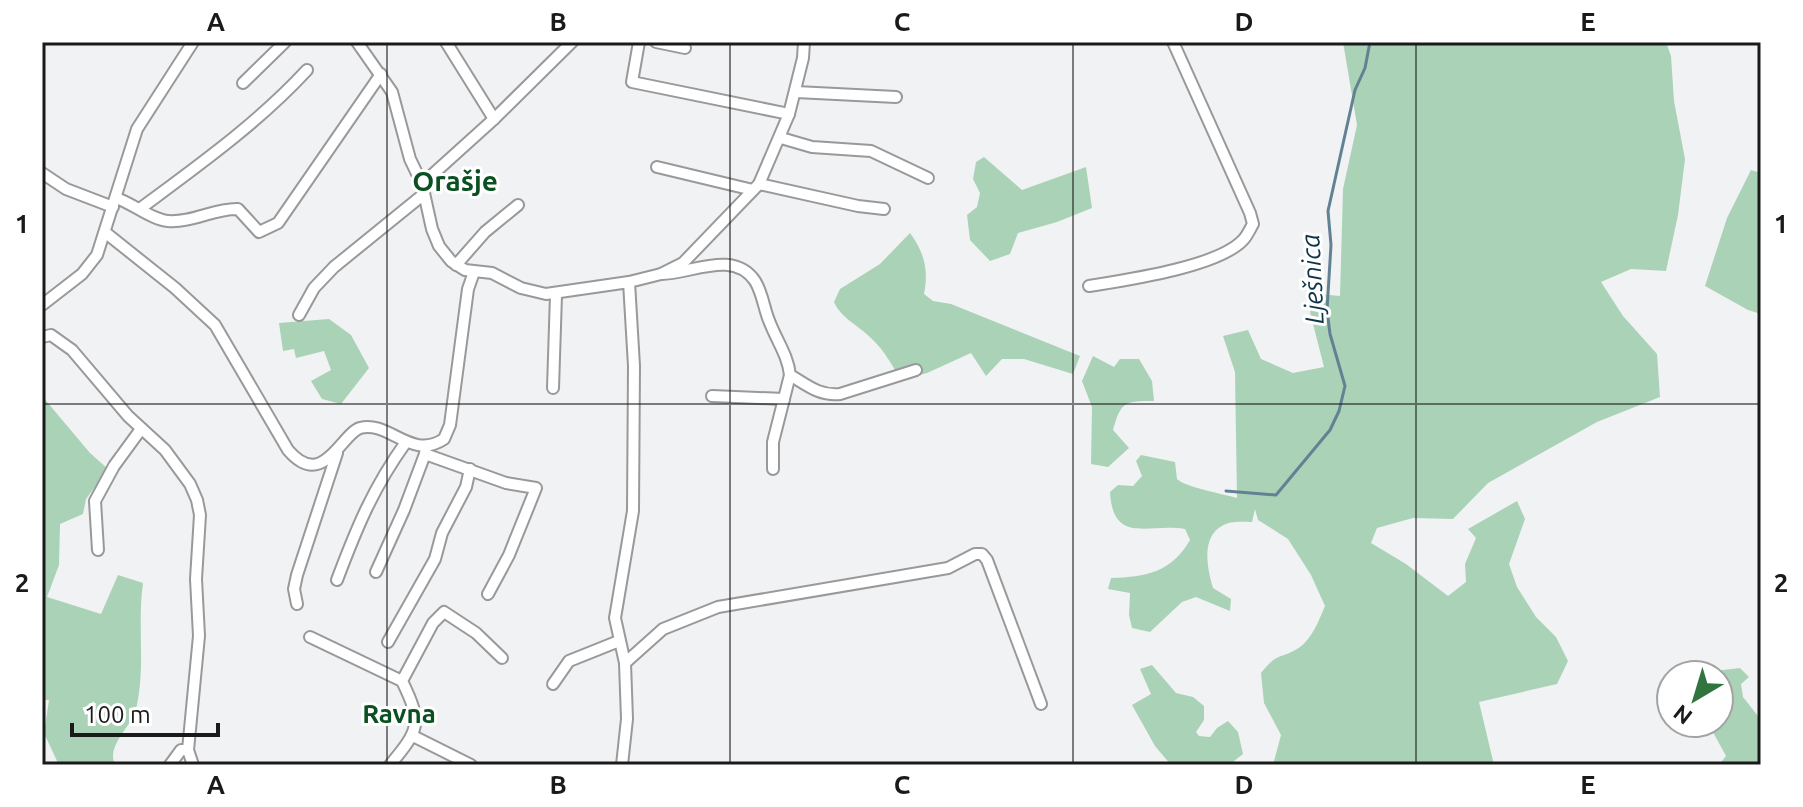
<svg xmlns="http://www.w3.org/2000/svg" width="1803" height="807" viewBox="0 0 1803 807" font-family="Ubuntu,sans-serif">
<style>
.green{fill:#aad2b7}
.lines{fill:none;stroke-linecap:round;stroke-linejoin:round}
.stream{stroke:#628294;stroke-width:3}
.street-casing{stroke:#99999c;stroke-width:14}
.street{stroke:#fff;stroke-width:10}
.grid{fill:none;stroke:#1a1a1b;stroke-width:2;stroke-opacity:0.55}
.labels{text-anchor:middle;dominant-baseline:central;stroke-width:6;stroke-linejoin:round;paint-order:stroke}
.water-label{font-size:26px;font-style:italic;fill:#0d3447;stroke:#fff}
.neighbourhood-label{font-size:26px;font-weight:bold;fill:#0a5021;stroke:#fff}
.quarter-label{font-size:28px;font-weight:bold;fill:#0a5021;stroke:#fff}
.neatline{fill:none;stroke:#1a1a1b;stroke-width:3}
.grid-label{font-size:26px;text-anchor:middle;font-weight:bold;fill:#1a1a1b}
</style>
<rect width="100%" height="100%" fill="#f1f2f4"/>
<g class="green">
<path d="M1343,42H1666L1671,56L1674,101L1685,159L1678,215L1666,271L1631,269L1601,282L1623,316L1657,354L1660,397L1597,422L1488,483L1453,519L1413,518L1377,528L1371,543L1406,564L1448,596L1466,582L1465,564L1476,538L1468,529L1517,501L1525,519L1509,564L1517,587L1536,617L1556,637L1568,661L1557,684L1479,702L1494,765H1273L1281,735L1264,703L1261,673C1278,652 1278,660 1297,649C1312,640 1319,620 1325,606L1311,575L1288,539L1258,520L1255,509L1252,522C1245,522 1233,521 1226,524C1200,534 1207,568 1213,588L1231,599L1230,611L1196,597L1182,602L1150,632L1132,628L1129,615L1130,593L1108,589L1111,578C1146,577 1172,572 1190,540L1185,529C1148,523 1113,545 1110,492L1118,485L1133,486L1142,476L1136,461L1141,455L1175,462L1177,479C1185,487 1223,494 1237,498L1235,372L1223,336L1248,330L1261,359L1293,373L1324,367L1310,312L1318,294L1340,296L1343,189L1357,125Z"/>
<polygon points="984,157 1022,190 1086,167 1092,208 1057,222 1018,233 1010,254 990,261 970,240 967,215 977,207 980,193 973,179 976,162"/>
<polygon points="1751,170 1761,173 1761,314 1748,310 1705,286 1727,218"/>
<path d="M910,233C924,252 929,270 924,294L933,301L951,304L1080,356L1073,374L1024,359H1002L986,376L971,353L927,373L901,380C892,365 884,350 871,338C859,326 841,318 834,302L840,289L880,264Z"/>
<polygon points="329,319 351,335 369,368 341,404 322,399 311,381 331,370 324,351 296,358 294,349 283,351 279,323"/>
<path d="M1093,356L1114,367L1120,359H1139L1152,381L1154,401C1125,401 1121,401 1113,430L1129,448L1108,467L1091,464L1092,407L1082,381Z"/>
<path d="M42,396L90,453L108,469L86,499L83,514L60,524L59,565L47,597L101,614L118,575L143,583C137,625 146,668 136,709C131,728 106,745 115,765H56L57,761L44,733L49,700H42Z"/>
<polygon points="1152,665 1176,693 1193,697 1204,706 1204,720 1196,732 1199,736 1210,737 1217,728 1228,721 1238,732 1243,754 1229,765 1171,765 1155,746 1132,705 1151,694 1140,669"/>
<polygon points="1740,668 1749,677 1741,684 1743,697 1761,720 1761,765 1719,765 1726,756 1708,723 1719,723 1719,675 1705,675 1705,672"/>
</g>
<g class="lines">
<polyline class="stream" points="1226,491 1276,495 1330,430 1339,411 1345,386 1330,334 1327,310 1331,245 1328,211 1355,90 1365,68 1370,42"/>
<g class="street-casing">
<g id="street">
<polyline points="357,42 392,92 410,159 422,184 432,229 439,246 451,261 465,270 492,273 521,288 546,294 629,282 634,366 633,511 615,618 625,663 627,719 622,765"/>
<polyline points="446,42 494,119"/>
<polyline points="639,42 632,82 789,114"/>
<polyline points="656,42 685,48"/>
<polyline points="243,83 285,42"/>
<polyline points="796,92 896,97"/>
<polyline points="781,138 812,147 871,151 928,178"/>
<polyline points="657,167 753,190"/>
<polyline points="42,173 66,189 113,207"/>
<polyline points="422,184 494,119 572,42"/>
<polyline points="759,184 858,206 884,209"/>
<path d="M116,198C132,203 152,220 168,221C192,223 215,208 238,209L259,232L278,223L381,74"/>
<path d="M141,208C199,165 258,123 307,70"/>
<path d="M106,233L175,288L215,325L288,450C323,491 341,434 360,428C389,420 411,461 444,439L450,425L468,289L474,272"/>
<polyline points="456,265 485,232 518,205"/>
<path d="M661,274C691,274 733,249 755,281C763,294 764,310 770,323C777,341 788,356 790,375C807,385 819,396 840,394L916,370"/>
<polyline points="629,282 661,274 683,263 759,184 789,114 803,58 804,42"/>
<path d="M1089,286C1126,280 1218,267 1243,240C1247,236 1250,229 1253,224L1250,213L1173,42"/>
<polyline points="42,305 82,274 97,255 137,129 193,42"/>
<polyline points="299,315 314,288 334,267 424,194"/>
<polyline points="42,337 51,335 72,350 128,416 165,450 190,484 197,500 200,515 196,579 199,636 188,750 193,765"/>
<polyline points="553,388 556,295"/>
<polyline points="712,396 784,399"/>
<polyline points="426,446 425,454 506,483 536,488 509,555 488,594"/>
<polyline points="773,469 773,442 790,375"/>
<polyline points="98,550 95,501 114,466 141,429"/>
<polyline points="376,572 404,510 425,454"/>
<path d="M337,580C357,527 373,488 406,442"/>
<polyline points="297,604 294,589 297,575 337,453"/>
<polyline points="310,637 402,681"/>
<polyline points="388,642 435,559 442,533 466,487 470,469"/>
<polyline points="625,663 663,629 718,607 948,568 975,554 982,554 987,560 1041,704"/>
<polyline points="553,684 569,661 619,641"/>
<polyline points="413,736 471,765"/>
<polyline points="170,765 181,750 188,750"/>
<path d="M390,765C419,730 423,724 402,681L433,623L444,612L476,633L502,658"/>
</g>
</g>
<use href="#street" class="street"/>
</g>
<path class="grid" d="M387,42V765M730,42V765M1073,42V765M1416,42V765M42,404H1761"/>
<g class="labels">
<g class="water-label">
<text transform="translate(1312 279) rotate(-93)">Lješnica</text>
</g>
<g class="neighbourhood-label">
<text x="399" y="713">Ravna</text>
</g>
<g class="quarter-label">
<text x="455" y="180">Orašje</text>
</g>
</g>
<rect width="1803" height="807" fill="none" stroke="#ffffff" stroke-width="88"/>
<g transform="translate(1695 699) rotate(218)"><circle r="38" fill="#ffffff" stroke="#a3a3a4" stroke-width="2"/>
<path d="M0-6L14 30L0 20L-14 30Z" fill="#307540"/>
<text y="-12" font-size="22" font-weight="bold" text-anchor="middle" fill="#1a1a1b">N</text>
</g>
<path d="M72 723v12h146v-12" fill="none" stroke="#1a1a1b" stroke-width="4"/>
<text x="84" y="723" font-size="24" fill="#1a1a1b" stroke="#ffffff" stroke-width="6" paint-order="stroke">100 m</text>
<rect x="44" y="44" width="1715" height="719" class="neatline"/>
<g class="grid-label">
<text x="216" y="31">A</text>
<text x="558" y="31">B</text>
<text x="902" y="31">C</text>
<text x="1244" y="31">D</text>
<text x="1588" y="31">E</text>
<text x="22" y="233">1</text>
<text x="1781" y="233">1</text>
<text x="22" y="592">2</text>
<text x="1781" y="592">2</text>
<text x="216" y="794">A</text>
<text x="558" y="794">B</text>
<text x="902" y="794">C</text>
<text x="1244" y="794">D</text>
<text x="1588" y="794">E</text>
</g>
</svg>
